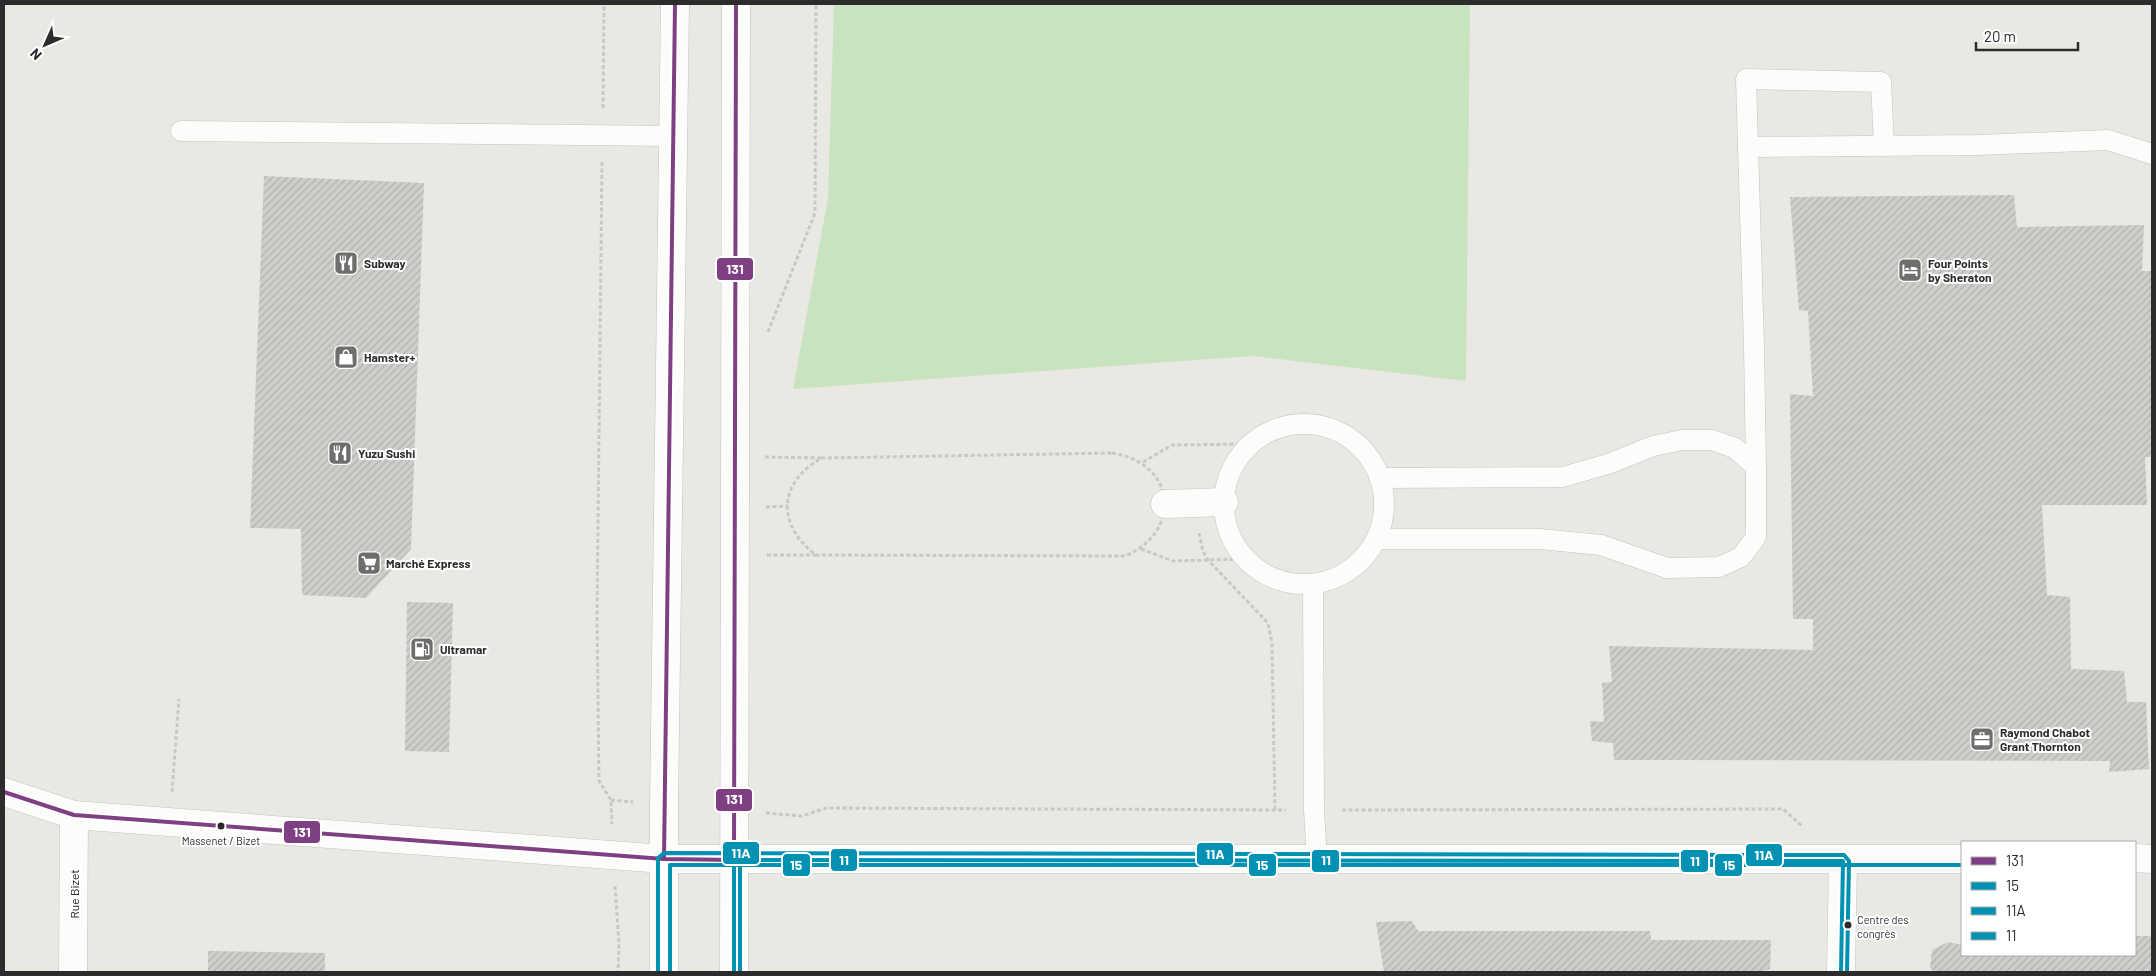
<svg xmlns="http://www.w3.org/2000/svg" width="2156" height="976" viewBox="0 0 2156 976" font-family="Barlow,sans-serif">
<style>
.grass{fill:#c8e3bf}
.building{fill:url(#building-hatch)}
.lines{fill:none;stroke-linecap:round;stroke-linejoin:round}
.lane-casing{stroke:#c4c3c2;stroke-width:21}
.street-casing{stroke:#c4c3c2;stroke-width:29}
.secondary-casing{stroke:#c4c3c2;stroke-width:29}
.path{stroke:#c8c8c7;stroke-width:3;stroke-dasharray:4 2.5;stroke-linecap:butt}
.lane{stroke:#fcfcfb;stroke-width:20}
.street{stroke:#fcfcfb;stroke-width:28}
.secondary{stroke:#fcfcfb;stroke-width:28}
.bus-1-casing{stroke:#fff;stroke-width:8}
.bus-2-casing{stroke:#fff;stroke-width:8}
.bus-3-casing{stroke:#fff;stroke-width:8}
.bus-4-casing{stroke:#fff;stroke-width:8}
.bus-1{stroke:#7e4082;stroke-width:4}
.bus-2{stroke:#0091b3;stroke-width:4}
.bus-3{stroke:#0091b3;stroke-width:4}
.bus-4{stroke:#0091b3;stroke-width:4}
.bus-dot{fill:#2c2c2c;stroke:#fff;stroke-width:2}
.labels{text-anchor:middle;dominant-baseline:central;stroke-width:4;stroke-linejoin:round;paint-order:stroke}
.bus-label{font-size:11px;fill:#2c2c2c;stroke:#fff}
.poi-label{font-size:12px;font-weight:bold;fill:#2c2c2c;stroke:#fff;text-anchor:start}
.street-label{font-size:12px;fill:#2c2c2c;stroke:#fff}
.line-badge{stroke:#fff;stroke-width:2}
.badge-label{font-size:14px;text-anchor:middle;font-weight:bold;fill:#fff}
</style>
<defs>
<pattern id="building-hatch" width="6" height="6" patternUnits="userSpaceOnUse" patternTransform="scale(1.25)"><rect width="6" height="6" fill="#cfceca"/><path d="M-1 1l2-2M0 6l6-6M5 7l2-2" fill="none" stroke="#b2b1ae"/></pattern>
</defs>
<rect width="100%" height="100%" fill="#eae8e3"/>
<polygon class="grass" points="834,4 1470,4 1466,381 1252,356 793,389 828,198"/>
<g class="building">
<polygon points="264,176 424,183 411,549 366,598 302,595 301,529 250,528"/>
<polygon points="2014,195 2017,227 2144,225 2142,271 2152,271 2152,457 2145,457 2147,505 2042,505 2047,595 2070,597 2071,669 2124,671 2127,702 2146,702 2149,769 2109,772 2110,761 1614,760 1613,743 1592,741 1590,721 1604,722 1602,683 1612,682 1609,646 1813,650 1813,619 1793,619 1790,394 1813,396 1808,311 1799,310 1790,197"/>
<polygon points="407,602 453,603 449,752 405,751"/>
<polygon points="1412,921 1418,931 1650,931 1651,940 1771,940 1770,969 1760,972 1384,972 1376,922"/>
<polygon points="2135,936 2152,936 2152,972 1934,972 1930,968 1932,950 1948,942 1962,945 1962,955 2135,955"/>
<polygon points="208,951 325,953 325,972 208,972"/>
</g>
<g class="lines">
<g class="lane-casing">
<g id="lane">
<polyline points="181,131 674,136"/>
<polyline points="1748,147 1978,145 2108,140 2152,154"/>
<circle cx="1304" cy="504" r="80"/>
<polyline points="1756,467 1754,346 1746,79 1881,82 1884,146"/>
<polyline points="1379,539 1540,539 1601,545 1667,568 1719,567 1741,557 1756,537 1756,467 1735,448 1712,440 1682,440 1653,446 1611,463 1563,477 1379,478"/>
<polyline points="1313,586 1314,810 1317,860"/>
</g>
</g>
<g class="street-casing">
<g id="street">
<polyline points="1165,504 1224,502"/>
<polyline points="4,792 74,815 664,859 1962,859"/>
<polyline points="2135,858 2152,859"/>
<polyline points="73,972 74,815"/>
<polyline points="1841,972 1843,861"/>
</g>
</g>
<g class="secondary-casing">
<g id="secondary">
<polyline points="664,972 664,805 675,4"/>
<polyline points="734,972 736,4"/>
</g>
</g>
<g class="path">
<polyline points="603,108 604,4"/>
<polyline points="602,162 597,615 599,781 611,800 612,824"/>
<polyline points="768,332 815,213 816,4"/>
<path d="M1112,453C1175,462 1184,531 1125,556L816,555C776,525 778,482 822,458Z"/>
<polyline points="765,457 822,458"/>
<polyline points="1143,462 1172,445 1250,444"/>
<polyline points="766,507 788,506"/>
<polyline points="1199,533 1203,551 1208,560 1268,623 1272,643 1275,810"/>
<polyline points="1141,549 1173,561 1246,559"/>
<polyline points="767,555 816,555"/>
<polyline points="172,792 179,699"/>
<polyline points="611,800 633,802"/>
<polyline points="1342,810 1783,809 1802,826"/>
<polyline points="766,813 802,816 826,808 1286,810"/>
<polyline points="615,886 619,944 618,972"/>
</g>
<use href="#lane" class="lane"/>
<use href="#street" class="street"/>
<use href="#secondary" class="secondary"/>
<g class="bus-1-casing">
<g id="bus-1">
<polyline points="4,792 74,815 664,859 734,860 736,4"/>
<polyline points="664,859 675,4"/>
</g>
</g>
<g class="bus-2-casing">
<g id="bus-2">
<polyline points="740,860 740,972"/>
<polyline points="670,972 670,865 1962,865"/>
</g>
</g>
<g class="bus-3-casing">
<polyline id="bus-3" points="658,972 658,858 664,853 1844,855 1849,861 1847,972"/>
</g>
<g class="bus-4-casing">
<polyline id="bus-4" points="734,972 734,860 1843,861 1841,972"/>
</g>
<use href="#bus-1" class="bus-1"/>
<use href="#bus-2" class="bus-2"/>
<use href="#bus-3" class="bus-3"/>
<use href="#bus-4" class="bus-4"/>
</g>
<defs>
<g id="restaurant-square" transform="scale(1.25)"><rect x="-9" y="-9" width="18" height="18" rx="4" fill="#6e6e6c" stroke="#fff"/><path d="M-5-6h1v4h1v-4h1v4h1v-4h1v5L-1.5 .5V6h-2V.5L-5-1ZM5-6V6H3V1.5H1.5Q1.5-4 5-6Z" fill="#fff"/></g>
<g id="hotel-square" transform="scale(1.25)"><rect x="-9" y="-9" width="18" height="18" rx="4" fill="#6e6e6c" stroke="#fff"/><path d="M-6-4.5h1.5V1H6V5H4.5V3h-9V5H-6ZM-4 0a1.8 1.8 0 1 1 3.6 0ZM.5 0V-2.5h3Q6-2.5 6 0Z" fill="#fff"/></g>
<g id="shop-square" transform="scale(1.25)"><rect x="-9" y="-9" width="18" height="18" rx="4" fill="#6e6e6c" stroke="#fff"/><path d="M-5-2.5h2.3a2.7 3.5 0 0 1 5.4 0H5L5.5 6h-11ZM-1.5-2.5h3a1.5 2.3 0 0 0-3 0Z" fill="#fff"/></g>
<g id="supermarket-square" transform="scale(1.25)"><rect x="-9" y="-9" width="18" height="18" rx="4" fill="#6e6e6c" stroke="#fff"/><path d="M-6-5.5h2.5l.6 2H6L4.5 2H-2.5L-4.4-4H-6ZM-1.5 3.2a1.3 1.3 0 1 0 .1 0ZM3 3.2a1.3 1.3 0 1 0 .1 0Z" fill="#fff"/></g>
<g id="fuel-square" transform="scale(1.25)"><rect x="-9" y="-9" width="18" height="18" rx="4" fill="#6e6e6c" stroke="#fff"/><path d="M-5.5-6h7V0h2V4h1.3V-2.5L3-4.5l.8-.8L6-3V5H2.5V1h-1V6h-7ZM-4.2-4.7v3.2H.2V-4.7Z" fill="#fff"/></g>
<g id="office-square" transform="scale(1.25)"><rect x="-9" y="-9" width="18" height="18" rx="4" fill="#6e6e6c" stroke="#fff"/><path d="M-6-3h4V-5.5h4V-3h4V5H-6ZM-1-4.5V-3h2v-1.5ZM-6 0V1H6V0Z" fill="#fff"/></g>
</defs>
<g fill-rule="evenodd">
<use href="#restaurant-square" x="346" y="263"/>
<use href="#hotel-square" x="1910" y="270"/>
<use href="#shop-square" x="346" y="357"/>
<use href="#restaurant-square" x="340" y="453"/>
<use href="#supermarket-square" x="369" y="563"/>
<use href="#fuel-square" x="422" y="649"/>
<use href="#office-square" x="1982" y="739"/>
</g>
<g class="bus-dot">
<circle cx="221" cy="826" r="4.5"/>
<circle cx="1848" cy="925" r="4.5"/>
</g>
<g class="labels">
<g class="bus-label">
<text x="221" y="840">Massenet / Bizet</text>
<text x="1857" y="919" text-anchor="start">Centre des<tspan x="1857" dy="14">congrès</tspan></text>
</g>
<g class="poi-label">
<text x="364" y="263">Subway</text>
<text x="1928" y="263">Four Points<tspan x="1928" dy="14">by Sheraton</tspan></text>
<text x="364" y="357">Hamster+</text>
<text x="358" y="453">Yuzu Sushi</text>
<text x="386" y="563">Marché Express</text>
<text x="440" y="649">Ultramar</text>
<text x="2000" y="732">Raymond Chabot<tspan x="2000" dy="14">Grant Thornton</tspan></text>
</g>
<g class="street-label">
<text transform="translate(74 894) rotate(-90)">Rue Bizet</text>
</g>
</g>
<g class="line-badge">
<rect x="716" y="257" width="38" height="24" rx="5" fill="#7e4082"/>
<rect x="715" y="788" width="38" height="24" rx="5" fill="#7e4082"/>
<rect x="283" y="820" width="38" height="24" rx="5" fill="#7e4082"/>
<rect x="722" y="841" width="38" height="24" rx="5" fill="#0091b3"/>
<rect x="1196" y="842" width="38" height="24" rx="5" fill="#0091b3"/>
<rect x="1745" y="843" width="38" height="24" rx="5" fill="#0091b3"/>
<rect x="830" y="848" width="28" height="24" rx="5" fill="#0091b3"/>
<rect x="1311" y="849" width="29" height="24" rx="5" fill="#0091b3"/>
<rect x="1680" y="849" width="29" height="24" rx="5" fill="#0091b3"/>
<rect x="782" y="853" width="29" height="24" rx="5" fill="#0091b3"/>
<rect x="1248" y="853" width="29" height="24" rx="5" fill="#0091b3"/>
<rect x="1714" y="853" width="29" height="24" rx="5" fill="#0091b3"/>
</g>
<g class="badge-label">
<text x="735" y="274">131</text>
<text x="734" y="804">131</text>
<text x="302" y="837">131</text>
<text x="741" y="858">11A</text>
<text x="1215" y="859">11A</text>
<text x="1764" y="860">11A</text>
<text x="844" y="865">11</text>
<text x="1326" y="865">11</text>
<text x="1695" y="866">11</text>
<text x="796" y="870">15</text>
<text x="1262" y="870">15</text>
<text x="1729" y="870">15</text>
</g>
<rect width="2156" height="976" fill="none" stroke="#2c2c2c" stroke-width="10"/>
<rect x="1961" y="841" width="175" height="115" fill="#ffffff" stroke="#ababab"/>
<rect x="1971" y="857" width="25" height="8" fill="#7e4082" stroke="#ababab"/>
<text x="2006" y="866" font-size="15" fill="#2c2c2c">131</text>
<rect x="1971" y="882" width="25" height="8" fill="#0091b3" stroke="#ababab"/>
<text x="2006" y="891" font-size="15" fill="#2c2c2c">15</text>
<rect x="1971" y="907" width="25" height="8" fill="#0091b3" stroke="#ababab"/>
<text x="2006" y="916" font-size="15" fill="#2c2c2c">11A</text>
<rect x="1971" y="932" width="25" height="8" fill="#0091b3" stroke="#ababab"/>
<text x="2006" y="941" font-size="15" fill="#2c2c2c">11</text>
<g transform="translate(45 45) rotate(225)" stroke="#ffffff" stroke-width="4" paint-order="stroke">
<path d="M0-4L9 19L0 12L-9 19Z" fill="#2c2c2c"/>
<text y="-8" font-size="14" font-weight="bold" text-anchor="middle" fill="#2c2c2c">N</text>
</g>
<path d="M1976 42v8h102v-8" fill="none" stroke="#2c2c2c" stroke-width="2.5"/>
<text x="1984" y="42" font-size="15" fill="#2c2c2c" stroke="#ffffff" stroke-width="4" paint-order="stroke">20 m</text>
</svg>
